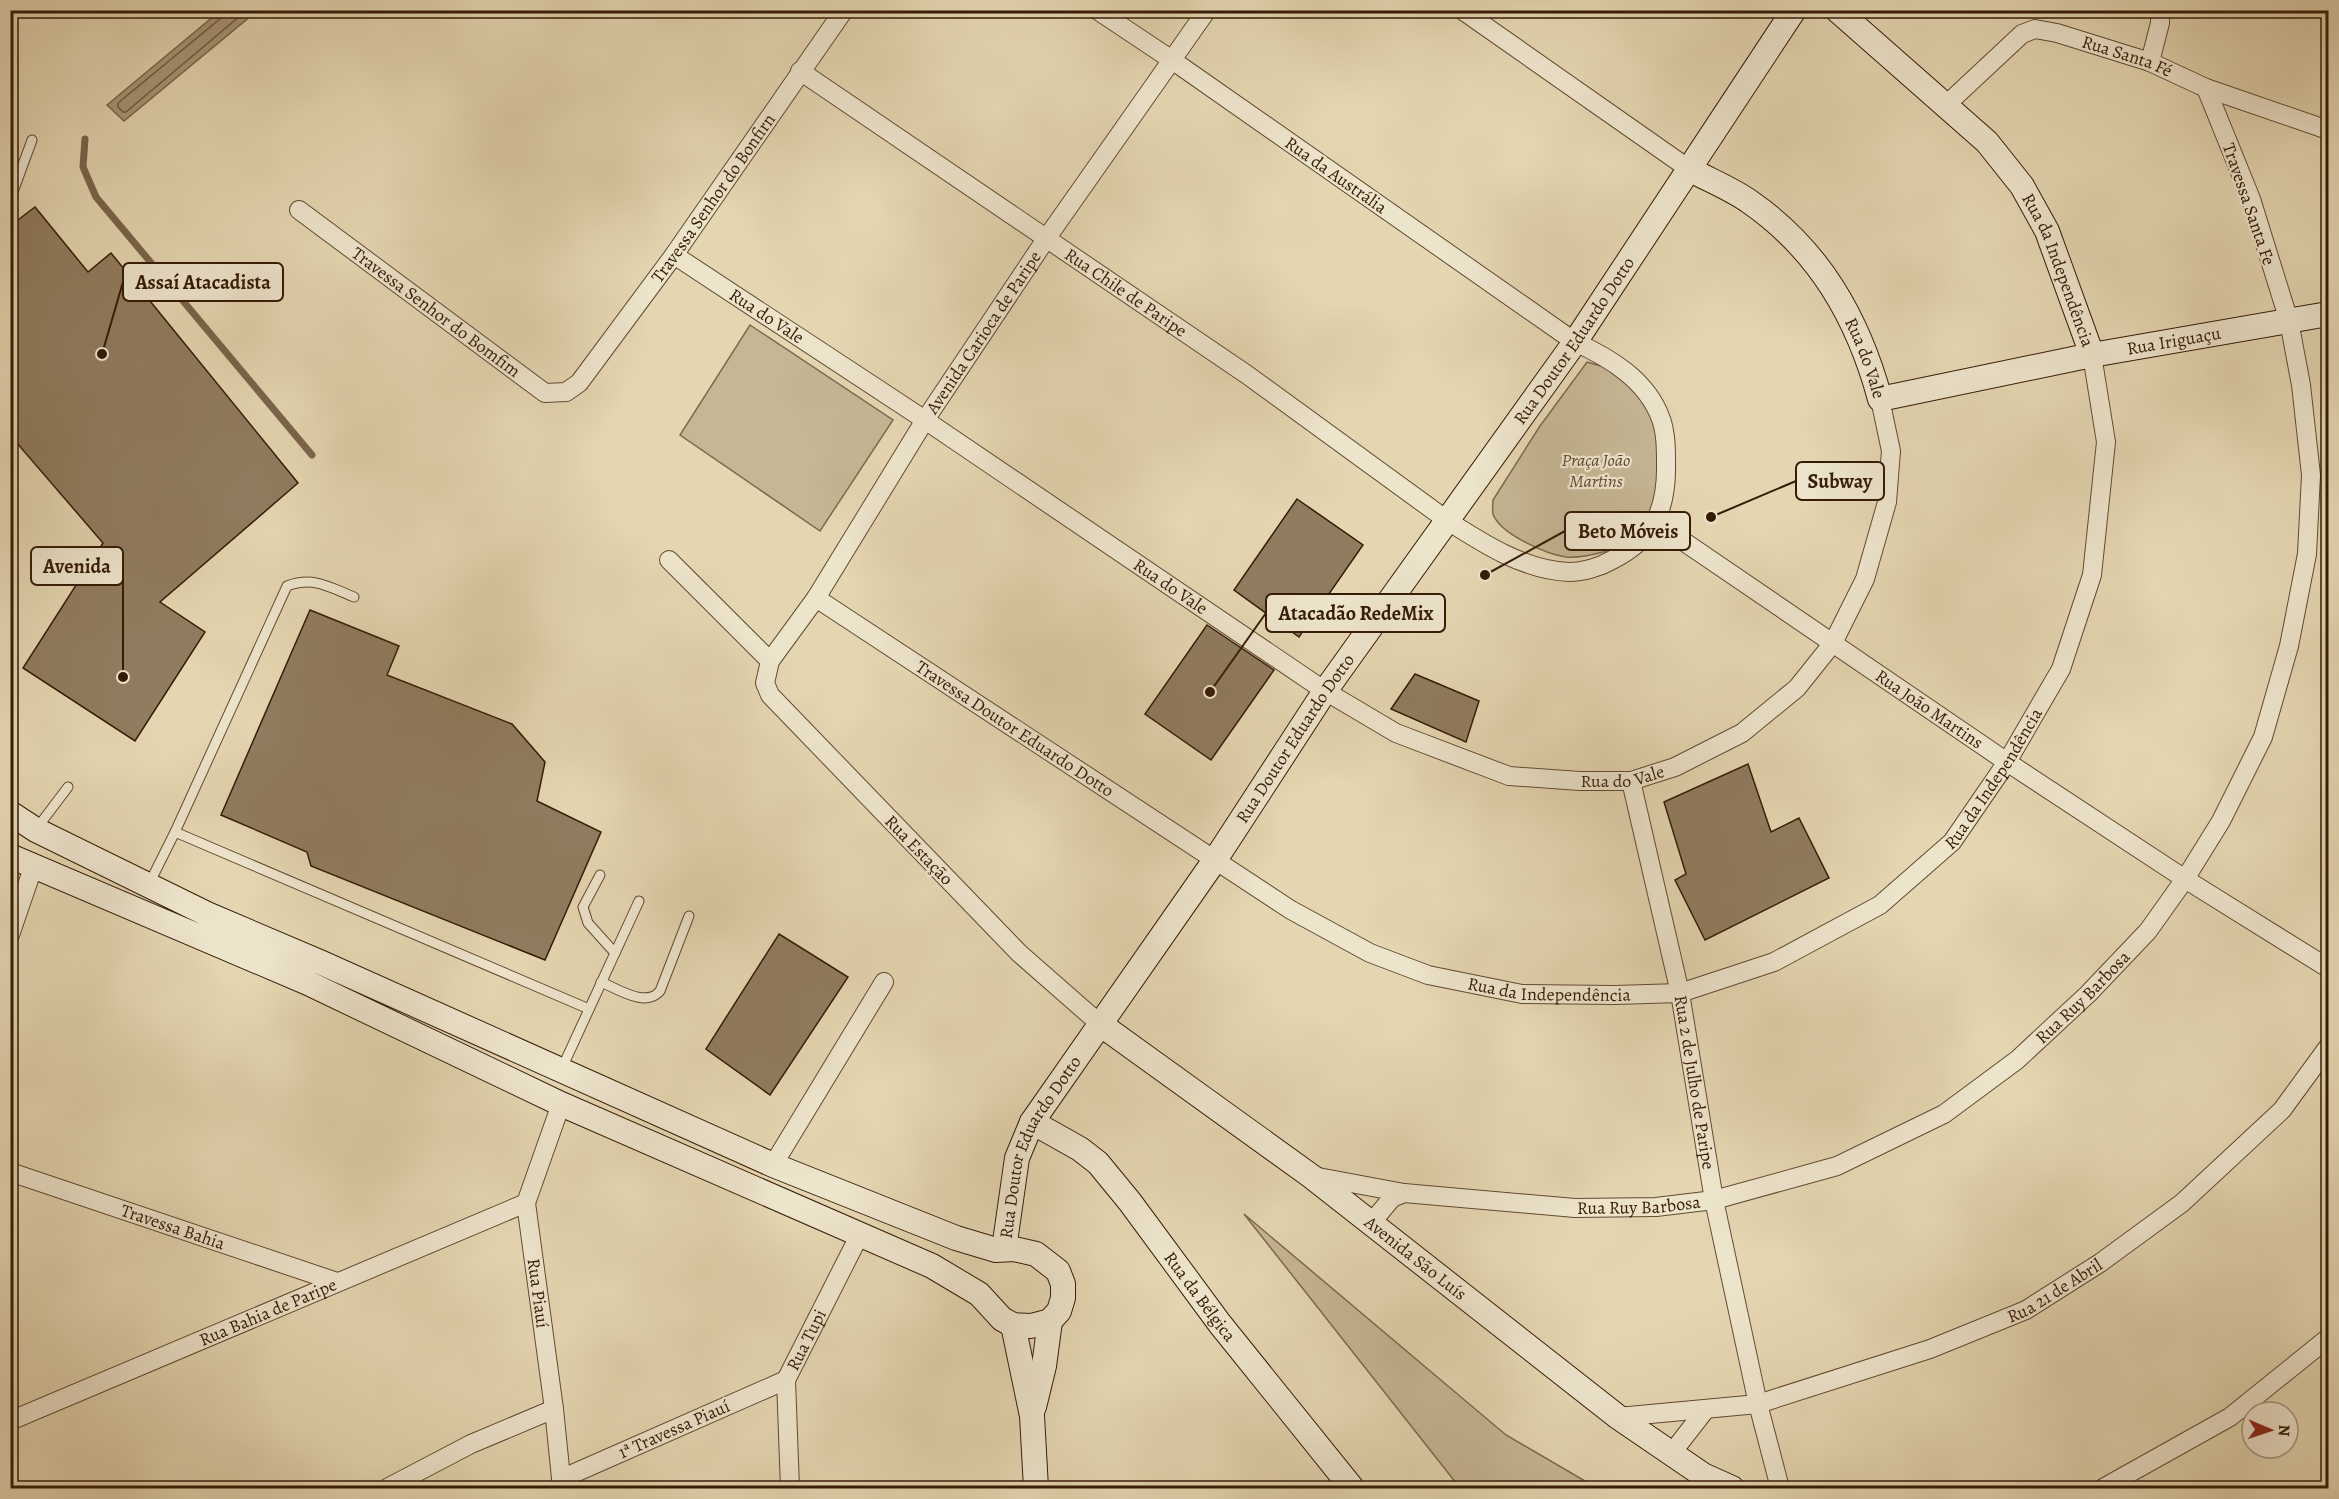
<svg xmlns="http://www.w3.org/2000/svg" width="2339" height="1499" viewBox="0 0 2339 1499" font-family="Alegreya,serif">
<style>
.green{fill:#c6b694;stroke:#7e684d;stroke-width:1.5}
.water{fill:#a89677;stroke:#7a654a;stroke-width:1.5}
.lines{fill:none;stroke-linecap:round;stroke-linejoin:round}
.shore{stroke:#6e583e;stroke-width:1.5}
.stream{stroke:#7a654a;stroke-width:7}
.building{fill:#907c5f;stroke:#351b06;stroke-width:1.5}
.service-casing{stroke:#614a31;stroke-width:11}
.minor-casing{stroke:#614a31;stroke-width:20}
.secondary-casing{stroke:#351b06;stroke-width:26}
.service{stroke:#ede4cc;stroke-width:9}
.minor{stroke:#ede4cc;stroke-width:18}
.secondary{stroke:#ede4cc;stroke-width:24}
.labels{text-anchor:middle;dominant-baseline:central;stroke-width:4.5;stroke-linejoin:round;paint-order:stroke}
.street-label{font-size:18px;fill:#351b06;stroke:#ede4cc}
.park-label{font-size:18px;font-style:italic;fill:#604a31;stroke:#ede4cc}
.leader{fill:none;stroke:#351b06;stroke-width:2}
.callout-dot{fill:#351b06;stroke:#ede4cc;stroke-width:2}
.callout{fill:#ede4cc;stroke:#351b06;stroke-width:2}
.callout-label{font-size:20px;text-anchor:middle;font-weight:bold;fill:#351b06}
</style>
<rect width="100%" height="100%" fill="#e4d6b1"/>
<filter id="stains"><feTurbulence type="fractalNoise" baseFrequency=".00333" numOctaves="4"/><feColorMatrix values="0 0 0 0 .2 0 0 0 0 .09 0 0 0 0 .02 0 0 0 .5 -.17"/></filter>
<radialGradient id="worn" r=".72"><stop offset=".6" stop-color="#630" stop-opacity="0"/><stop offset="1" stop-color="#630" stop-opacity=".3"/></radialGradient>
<g class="green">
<polygon points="750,325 893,420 820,531 680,435"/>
<path d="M1587,362L1626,373L1662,414L1655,515C1640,529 1623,546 1603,552C1592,555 1578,558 1566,557C1546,554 1500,534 1493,514C1492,510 1493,505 1493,500L1540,426Z"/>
<polygon points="1244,1214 1506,1435 1597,1488 1460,1488"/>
</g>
<polygon class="water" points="220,11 257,11 124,121 107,105"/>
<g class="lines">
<polyline class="shore" points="223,10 221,18 118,103 118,107 123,112 126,112 247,10"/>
<polyline class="stream" points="85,139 83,167 96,197 312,455"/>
</g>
<g class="building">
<polygon points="35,207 88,272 111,253 298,483 160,602 205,632 135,741 23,668 103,543 10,435 10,226"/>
<polygon points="1297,499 1363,545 1299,637 1234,590"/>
<polygon points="310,610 399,646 387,675 512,724 545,762 537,801 601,832 545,960 311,866 307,852 221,815"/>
<polygon points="1207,625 1274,670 1211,760 1145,714"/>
<polygon points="1415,674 1479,701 1466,742 1391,709"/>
<polygon points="1748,764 1771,832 1799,818 1829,878 1705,940 1675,880 1686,874 1664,802"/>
<polygon points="779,934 848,977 770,1095 706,1049"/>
</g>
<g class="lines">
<g class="service-casing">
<g id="service">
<polyline points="10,200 32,140"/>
<polyline points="37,828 68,787"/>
<path d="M175,832L287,586C314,576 329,587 354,597"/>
<polyline points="600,875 583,907 588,923 615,953"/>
<polyline points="149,884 175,832 589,1009"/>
<path d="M601,982C618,989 646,1008 660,991L689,916"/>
<polyline points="562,1068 639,901"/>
</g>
</g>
<g class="minor-casing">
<g id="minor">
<polyline points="1462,10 1689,169"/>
<polyline points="2150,62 2160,23 2160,10"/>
<path id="s1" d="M800,71L1246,374L1448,521C1484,544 1524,570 1569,572C1583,572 1600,567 1612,560C1654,539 1667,509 1666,464C1666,449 1666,433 1661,419C1647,380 1610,358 1575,342L1172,60L1097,10"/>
<path id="s2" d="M1946,105L2022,34L2035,29L2057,33L2150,62L2206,88L2328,130"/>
<path id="s3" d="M299,210L545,393L566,392L579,383L674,255L844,10"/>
<path id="s4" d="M674,255L925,420L1325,691L1396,733L1509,776L1580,781H1631L1675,767L1742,733L1797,688L1833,643L1865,579L1887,502L1891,451L1880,399"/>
<path id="s5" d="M1655,522L2007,762L2185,879L2328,968"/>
<polyline points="669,560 770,661"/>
<path id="s6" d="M816,598L1291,910L1370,953L1428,975L1522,994L1615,995L1680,993L1774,962L1880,905L1952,842L2007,762L2061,669L2092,575L2106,442L2092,355"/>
<path id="s7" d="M1631,781L1680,993L1714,1200L1758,1404L1780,1488"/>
<polyline points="10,935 34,865"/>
<path id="s8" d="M1100,1024L1019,953L770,695L765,683L770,661L816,598L925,420L1046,239L1207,10"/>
<path id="s9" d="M561,1104L526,1203L554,1409L562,1488"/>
<polyline points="773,1165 884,982"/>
<path id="s10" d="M10,1172L337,1282"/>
<path id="s11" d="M1313,1176L1404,1193L1575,1208L1656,1207L1714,1200L1837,1166L1944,1114L2017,1060L2088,994L2148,931L2185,879L2221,821L2263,737L2289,646L2307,554L2311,475L2301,385L2289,321L2251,199L2206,88"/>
<polyline points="1372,1222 1392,1198 1404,1193"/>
<path id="s12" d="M1618,1417L1758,1404L1930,1349L2026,1310L2100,1263L2182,1203L2282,1110L2328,1047"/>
<path id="s13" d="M10,1421L526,1203"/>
<polyline points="1671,1454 1706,1409"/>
<polyline points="561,1479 786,1380"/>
<polyline points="387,1488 471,1444 554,1409"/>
<path id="s14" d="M790,1488L786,1380L859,1236"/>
<polyline points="2103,1488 2230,1417 2328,1338"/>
</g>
</g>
<g class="secondary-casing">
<g id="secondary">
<path id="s15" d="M1837,10L1987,142L2022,186L2047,231L2092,355"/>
<path id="s16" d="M1689,169C1709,180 1732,189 1750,202C1819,250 1858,318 1880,399L2092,355L2328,314"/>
<polyline points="10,813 36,830 207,914 322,963 773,1165 956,1238 996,1250 1014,1249 1036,1254 1058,1271 1063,1284 1063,1298 1059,1311 1050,1321 1031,1326 1013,1325 1002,1319 979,1294 932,1266 561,1104 308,983 10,856"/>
<path id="s17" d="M1100,1024L1311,1176L1618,1417L1703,1475L1732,1488"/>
<path id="s18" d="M1032,1122L1080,1149L1098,1163L1130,1202L1220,1324L1352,1488"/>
<path id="s19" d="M1004,1249L1017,1158L1032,1122L1215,860L1325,691L1575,342L1794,10"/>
<polyline points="1013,1325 1032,1416 1036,1488"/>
<polyline points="1034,1407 1044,1366 1050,1321"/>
</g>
</g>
<use href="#service" class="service"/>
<use href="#minor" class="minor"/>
<use href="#secondary" class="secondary"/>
</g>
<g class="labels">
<g class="street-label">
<text stroke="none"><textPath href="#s2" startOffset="214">Rua Santa Fé</textPath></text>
<text transform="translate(1336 175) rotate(35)">Rua da Austrália</text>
<text stroke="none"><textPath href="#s3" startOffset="572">Travessa Senhor do Bonfirn</textPath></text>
<text transform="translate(2249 204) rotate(71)">Travessa Santa Fe</text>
<text stroke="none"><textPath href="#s15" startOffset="348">Rua da Independência</textPath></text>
<text stroke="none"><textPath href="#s1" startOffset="394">Rua Chile de Paripe</textPath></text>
<text stroke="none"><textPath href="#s3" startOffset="171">Travessa Senhor do Bomfim</textPath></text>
<text stroke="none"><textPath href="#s4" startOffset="111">Rua do Vale</textPath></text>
<text stroke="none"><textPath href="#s8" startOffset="894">Avenida Carioca de Paripe</textPath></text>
<text stroke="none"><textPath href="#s19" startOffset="1082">Rua Doutor Eduardo Dotto</textPath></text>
<text stroke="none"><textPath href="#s16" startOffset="610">Rua Iriguaçu</textPath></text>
<text stroke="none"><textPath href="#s16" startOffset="267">Rua do Vale</textPath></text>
<text stroke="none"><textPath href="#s4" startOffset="597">Rua do Vale</textPath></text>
<text stroke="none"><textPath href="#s5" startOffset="332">Rua João Martins</textPath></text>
<text stroke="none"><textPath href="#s6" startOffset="238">Travessa Doutor Eduardo Dotto</textPath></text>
<text stroke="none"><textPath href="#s19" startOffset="596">Rua Doutor Eduardo Dotto</textPath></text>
<text stroke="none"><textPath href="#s4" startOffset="1101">Rua do Vale</textPath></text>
<text stroke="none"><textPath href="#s6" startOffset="1365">Rua da Independência</textPath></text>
<text transform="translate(919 850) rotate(46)">Rua Estação</text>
<text stroke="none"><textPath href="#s6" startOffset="843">Rua da Independência</textPath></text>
<text stroke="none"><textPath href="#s11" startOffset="832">Rua Ruy Barbosa</textPath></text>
<text stroke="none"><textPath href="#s7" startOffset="308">Rua 2 de Julho de Paripe</textPath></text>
<text stroke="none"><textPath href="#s19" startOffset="110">Rua Doutor Eduardo Dotto</textPath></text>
<text stroke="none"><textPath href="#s11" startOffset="328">Rua Ruy Barbosa</textPath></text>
<text stroke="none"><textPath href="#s10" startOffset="172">Travessa Bahia</textPath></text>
<text stroke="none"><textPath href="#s17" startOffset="393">Avenida São Luís</textPath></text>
<text stroke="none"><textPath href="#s12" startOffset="459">Rua 21 de Abril</textPath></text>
<text stroke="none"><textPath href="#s9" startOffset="196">Rua Piauí</textPath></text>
<text stroke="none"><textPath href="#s18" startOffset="246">Rua da Bélgica</textPath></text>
<text stroke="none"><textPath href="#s13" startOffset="280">Rua Bahia de Paripe</textPath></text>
<text stroke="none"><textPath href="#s14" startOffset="153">Rua Tupi</textPath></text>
<text transform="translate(674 1429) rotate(-24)">1ª Travessa Piauí</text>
</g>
<g class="park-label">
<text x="1596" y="460">Praça João<tspan x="1596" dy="21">Martins</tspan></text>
</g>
</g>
<path class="leader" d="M102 354L123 282M1711 517L1796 481M1485 575L1565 531M123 677L123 566M1210 692L1266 613"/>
<g class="callout-dot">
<circle cx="102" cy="354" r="6"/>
<circle cx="1711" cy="517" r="6"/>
<circle cx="1485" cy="575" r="6"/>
<circle cx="123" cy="677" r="6"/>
<circle cx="1210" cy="692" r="6"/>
</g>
<g class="callout">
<rect x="123" y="263" width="160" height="38" rx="6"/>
<rect x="1796" y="462" width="88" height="38" rx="6"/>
<rect x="1565" y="512" width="125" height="38" rx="6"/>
<rect x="31" y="547" width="92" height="38" rx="6"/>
<rect x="1266" y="594" width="179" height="38" rx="6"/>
</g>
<g class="callout-label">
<text x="203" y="289">Assaí Atacadista</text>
<text x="1840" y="488">Subway</text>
<text x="1628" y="538">Beto Móveis</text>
<text x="77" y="573">Avenida</text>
<text x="1356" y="620">Atacadão RedeMix</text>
</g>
<rect width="2339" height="1499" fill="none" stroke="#e4d6b1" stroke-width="36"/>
<rect x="12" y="12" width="2315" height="1475" fill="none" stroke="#351b06" stroke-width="3"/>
<rect x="18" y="18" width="2303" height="1463" fill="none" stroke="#351b06" stroke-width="1.5"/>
<g transform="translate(2270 1430) rotate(92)"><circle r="28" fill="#ede4cc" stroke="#a3947d" stroke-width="1.5"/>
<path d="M0-4.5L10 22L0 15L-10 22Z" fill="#8f2418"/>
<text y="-9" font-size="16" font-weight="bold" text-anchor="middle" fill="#351b06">N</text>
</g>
<rect width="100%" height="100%" filter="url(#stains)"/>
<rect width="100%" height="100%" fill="url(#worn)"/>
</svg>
